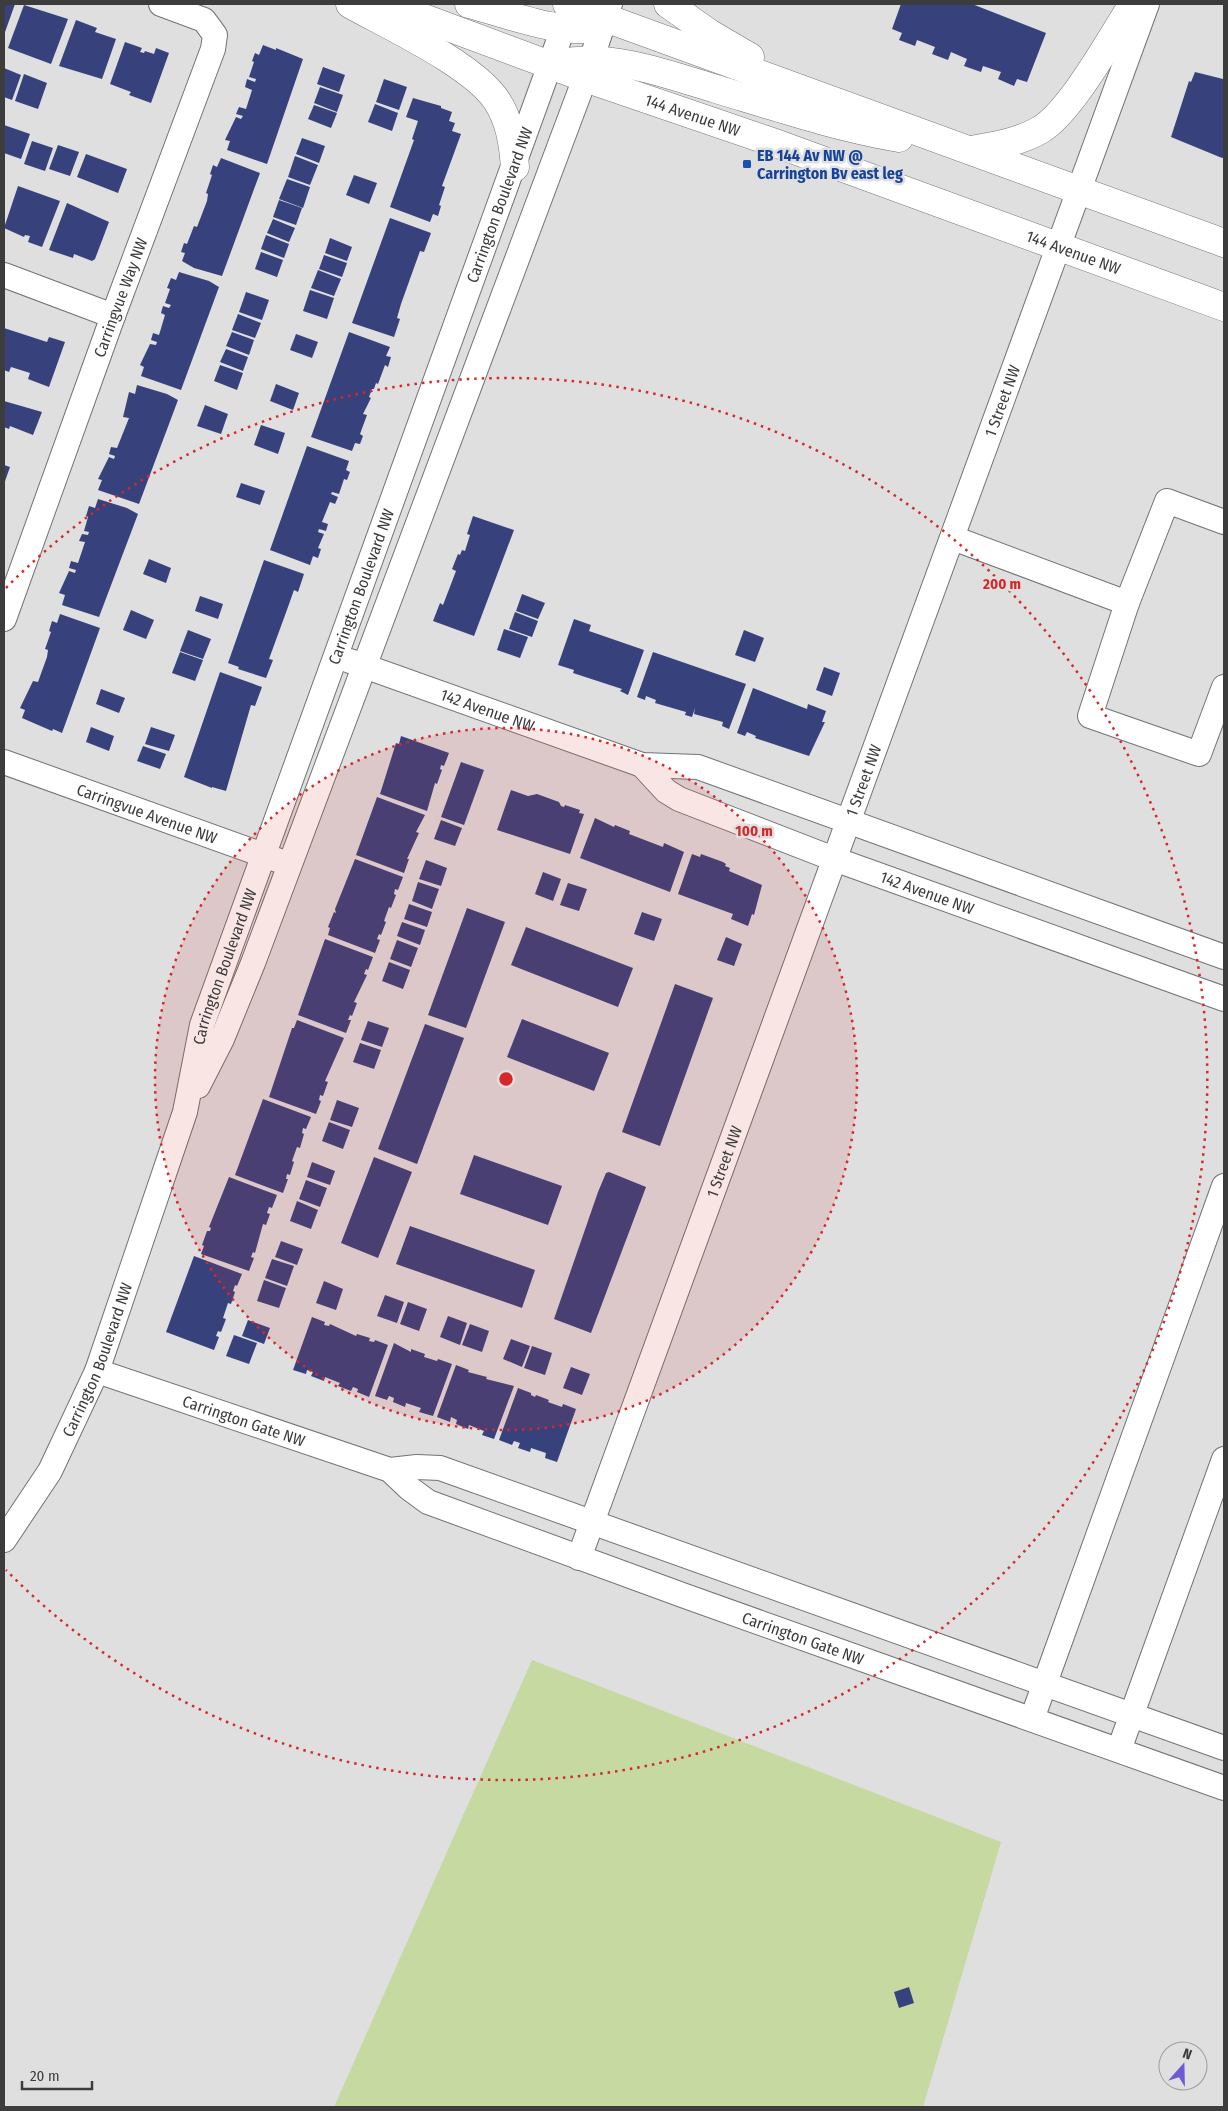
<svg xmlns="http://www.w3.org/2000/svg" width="1228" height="2111" viewBox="0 0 1228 2111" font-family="'Fira Sans Condensed',sans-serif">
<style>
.green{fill:#c5d9a1}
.building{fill:#37427d}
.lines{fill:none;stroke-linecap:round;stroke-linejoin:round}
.minor-casing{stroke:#737374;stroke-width:26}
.major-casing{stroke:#737374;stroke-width:29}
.minor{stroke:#fff;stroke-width:24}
.major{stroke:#fff;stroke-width:28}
.ring{fill:none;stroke:#d62828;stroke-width:2.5;stroke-dasharray:2.5 5}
.transit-dot{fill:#1a4fb4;stroke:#dfdfe0;stroke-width:2}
.labels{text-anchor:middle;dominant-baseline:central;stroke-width:5;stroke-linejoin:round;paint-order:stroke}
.street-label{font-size:16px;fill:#3c3c3d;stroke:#dfdfe0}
.transit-label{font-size:16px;font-weight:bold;fill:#164399;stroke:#dfdfe0;text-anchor:start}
.centre{fill:#d62828;stroke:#dfdfe0;stroke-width:2.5}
.ring-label{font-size:15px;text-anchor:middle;font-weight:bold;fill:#d62828;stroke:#dfdfe0;stroke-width:5;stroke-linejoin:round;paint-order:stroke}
</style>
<rect width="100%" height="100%" fill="#dfdfe0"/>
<polygon class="green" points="532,1660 1001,1842 923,2107 334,2107"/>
<g class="building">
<polygon points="4,4 15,4 4,35"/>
<polygon points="901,4 972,4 1046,33 1027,82 1017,79 1014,86 998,79 1001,72 983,66 981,72 964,66 967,59 951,52 948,60 932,54 935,47 917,40 915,46 899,40 902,33 892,29"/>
<polygon points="24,5 68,19 51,64 8,48"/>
<polygon points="76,20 97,28 95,32 116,39 102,79 59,66"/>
<polygon points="125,42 142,48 140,52 144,53 145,51 154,54 156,48 169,53 151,103 129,95 131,92 110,84"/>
<polygon points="263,45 276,50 276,48 303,59 267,164 227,150 230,141 225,140 236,117 241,119 243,116 236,114 239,107 246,109 252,90 245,87 247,79 255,82 256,79 249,77 254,62 252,61 255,53 259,55"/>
<polygon points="323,67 345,75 339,92 317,84"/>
<polygon points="4,68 21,75 12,100 4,97"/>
<polygon points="1195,72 1223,79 1224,76 1224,157 1222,158 1171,137 1189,81 1191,82"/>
<polygon points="24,74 47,83 38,109 15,101"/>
<polygon points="384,79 407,87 399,110 376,102"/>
<polygon points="320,87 343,95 337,112 314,103"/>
<polygon points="413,98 441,106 441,108 452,112 449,121 455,123 452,131 461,134 442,186 445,187 439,205 441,206 438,216 433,214 430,222 390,207 414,140 412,139 418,121 406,117"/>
<polygon points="375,104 398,113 392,131 368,122"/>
<polygon points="314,105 337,113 331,128 308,119"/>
<polygon points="4,125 30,134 21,159 4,153"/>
<polygon points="302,138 325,146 319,163 296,154"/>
<polygon points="32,141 53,148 45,171 24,164"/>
<polygon points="58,145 79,152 70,176 49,169"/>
<polygon points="86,154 127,169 118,193 77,177"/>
<polygon points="295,156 318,165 310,185 288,177"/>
<polygon points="221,158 260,173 222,276 194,268 182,261 185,253 181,252 184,243 187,244 194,226 197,227 207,201 208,194 206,193 212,175 210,174 213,165 217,167"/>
<polygon points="354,175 377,183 369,204 346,195"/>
<polygon points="287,179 310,187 303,208 279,199"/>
<polygon points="18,186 60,201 42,247 28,242 30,236 25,235 24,237 4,228"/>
<polygon points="279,200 302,208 296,225 273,217"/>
<polygon points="67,203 109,222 95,259 92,261 74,254 73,258 49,250"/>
<polygon points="390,218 431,233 424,252 420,251 401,304 397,318 400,319 394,337 352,323"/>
<polygon points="273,219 295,228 289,242 267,233"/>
<polygon points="266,235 289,244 284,258 261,249"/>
<polygon points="330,238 352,247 347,261 325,253"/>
<polygon points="261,252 283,260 277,277 255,269"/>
<polygon points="324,255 347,263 342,277 319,269"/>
<polygon points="318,270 341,279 334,296 311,288"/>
<polygon points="179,272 209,281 219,287 181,390 141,376 144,367 140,365 150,344 156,345 157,342 151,340 153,333 159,335 165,315 161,313 163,306 169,308 171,305 165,303 170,289 167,288 171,278 176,280"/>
<polygon points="310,290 334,298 327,319 303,311"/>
<polygon points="246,292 269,300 262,320 239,312"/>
<polygon points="238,314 261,323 255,338 232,330"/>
<polygon points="4,328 47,342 49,337 65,342 49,387 28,379 30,373 11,367 9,372 4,370"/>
<polygon points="232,332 254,340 249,355 226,346"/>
<polygon points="349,332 390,347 386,356 391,357 388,367 385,365 378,384 376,383 374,389 372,389 369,397 371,398 363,414 367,415 360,434 363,436 360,444 355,443 352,451 311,437"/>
<polygon points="296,334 318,342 312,358 290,350"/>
<polygon points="226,349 248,357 243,371 220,362"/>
<polygon points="220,365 243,373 237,390 214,381"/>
<polygon points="276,384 299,393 293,410 270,401"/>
<polygon points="137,385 167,394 178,400 139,504 98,490 102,480 98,479 109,457 114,459 115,456 109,454 111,447 117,448 129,418 123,417 129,392 135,394"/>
<polygon points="4,401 42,412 33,435 10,426 9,429 4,427"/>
<polygon points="205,405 228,414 221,434 197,426"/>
<polygon points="261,425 285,433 278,454 254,445"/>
<polygon points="307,446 349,461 346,470 350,472 347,480 344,479 339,494 332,492 331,494 338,497 335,504 330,502 322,522 328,524 326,531 319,529 318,532 324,534 318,548 321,549 318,558 313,556 310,565 270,550"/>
<polygon points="4,465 10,467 4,484"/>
<polygon points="241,483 265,491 260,505 236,497"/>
<polygon points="98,499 127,508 138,514 99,617 62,605 65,595 59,593 69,571 75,573 76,570 69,568 71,561 78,563 85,542 79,541 82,534 88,535 89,532 84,531 88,517 86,516 89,506 95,508"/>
<polygon points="473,516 514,530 474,636 433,621 440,603 443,605 456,571 452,569 458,554 460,555 462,550 465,551 470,535 467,534"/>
<polygon points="149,559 171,568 166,583 143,574"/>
<polygon points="264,560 304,574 298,592 294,590 288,607 269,659 273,660 266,678 238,669 239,667 228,663"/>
<polygon points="522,594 545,603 538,619 516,611"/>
<polygon points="200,596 223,604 218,619 195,611"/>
<polygon points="131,610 154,620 146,639 123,630"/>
<polygon points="515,612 538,621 532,637 509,629"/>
<polygon points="60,614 100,628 62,733 53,729 52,731 22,718 25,710 20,708 33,681 38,682 47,657 48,650 45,649 51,632 49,631 52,621 57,623"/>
<polygon points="574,619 591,625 589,631 644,650 628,695 620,691 622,689 573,673 574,670 558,665"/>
<polygon points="504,629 528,637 520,658 497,650"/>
<polygon points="188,630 211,639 203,659 180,651"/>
<polygon points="744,630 764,638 755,662 735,655"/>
<polygon points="180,652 203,660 195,681 172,673"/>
<polygon points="653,652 746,684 729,729 722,726 723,722 694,714 695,708 692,717 685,715 686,712 655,703 656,700 646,696 645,700 637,697"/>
<polygon points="824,667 840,673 832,696 816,690"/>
<polygon points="220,672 262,687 255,706 251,705 226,791 212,787 212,788 184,777"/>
<polygon points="753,688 807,709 808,704 826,711 822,722 825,722 809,756 755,738 756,736 747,732 745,736 737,733"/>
<polygon points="101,689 125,698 119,713 96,704"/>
<polygon points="91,727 114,736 109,751 86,742"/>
<polygon points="151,727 175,735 169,751 145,744"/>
<polygon points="401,736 449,753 444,766 441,765 440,769 442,770 437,784 435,783 427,811 380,794 396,743 399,744"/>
<polygon points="143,746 166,754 160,769 137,761"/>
<polygon points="461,762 484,770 464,825 441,817"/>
<polygon points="511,790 528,796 537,794 559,802 561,806 564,807 565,805 580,810 579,813 584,814 570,854 497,830"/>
<polygon points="377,797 425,815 416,832 419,833 407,859 409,859 404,873 356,855"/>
<polygon points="595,818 614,827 615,825 630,831 629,834 663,847 664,843 684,852 670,892 580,858"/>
<polygon points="441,820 462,828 455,846 434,839"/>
<polygon points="692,854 700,857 701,854 723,862 726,864 725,866 730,868 729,871 762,885 754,915 752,914 748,926 731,919 733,914 678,894"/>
<polygon points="355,859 403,877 398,890 395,889 394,894 396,895 391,908 389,907 384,921 386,922 381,935 379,934 377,939 380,940 375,953 328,935 330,928 328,927 334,912 336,913 335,909"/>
<polygon points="426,860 447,868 441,886 419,879"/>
<polygon points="543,872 561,879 553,901 535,894"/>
<polygon points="418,882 439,889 432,909 412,901"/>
<polygon points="568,883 587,889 579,911 560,905"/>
<polygon points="409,904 432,912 427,927 404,919"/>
<polygon points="467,908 505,922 466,1028 428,1015"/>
<polygon points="642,912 662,919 654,941 634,934"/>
<polygon points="402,922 425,930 420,945 397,936"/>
<polygon points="526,927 633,968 618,1007 511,965"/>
<polygon points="726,937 742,944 734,966 717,960"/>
<polygon points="325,939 373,957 368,970 366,969 364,974 367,975 354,1002 357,1003 352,1016 350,1015 348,1020 351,1020 346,1033 298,1015"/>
<polygon points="397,940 418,948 411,967 390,959"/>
<polygon points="389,962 410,970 403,989 382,981"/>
<polygon points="675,984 713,998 660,1146 622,1132"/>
<polygon points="522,1019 609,1053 594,1091 507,1057"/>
<polygon points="297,1020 344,1038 325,1081 328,1082 323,1096 320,1095 319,1100 321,1101 316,1114 269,1097 292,1028 294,1028"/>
<polygon points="368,1021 389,1028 382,1047 361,1040"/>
<polygon points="425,1024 464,1038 417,1164 378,1149"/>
<polygon points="360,1043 381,1050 374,1069 353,1062"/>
<polygon points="263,1099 311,1117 306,1129 303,1128 302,1133 304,1134 300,1148 297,1147 292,1161 294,1162 290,1175 287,1174 286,1179 288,1179 283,1193 235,1175"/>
<polygon points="337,1100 359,1108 352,1127 330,1120"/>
<polygon points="329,1122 350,1130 343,1149 322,1141"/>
<polygon points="474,1155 562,1186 548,1225 460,1194"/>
<polygon points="374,1157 412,1172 378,1258 341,1243"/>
<polygon points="312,1162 335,1171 330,1185 307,1177"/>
<polygon points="609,1172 646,1187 591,1333 554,1319 598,1192 606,1173"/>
<polygon points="229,1177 277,1195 272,1208 269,1207 267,1213 270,1214 266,1225 263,1224 255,1253 253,1252 251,1257 254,1258 249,1271 201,1254 204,1246 202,1245 207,1231 210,1231 211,1228 209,1227"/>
<polygon points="306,1180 327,1188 320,1207 299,1199"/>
<polygon points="297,1201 318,1210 311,1229 290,1221"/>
<polygon points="410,1226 535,1270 522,1308 396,1264"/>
<polygon points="281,1241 303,1249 297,1265 275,1257"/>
<polygon points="194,1256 242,1274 237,1286 235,1285 233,1291 235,1292 231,1304 228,1303 223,1318 226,1319 221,1332 218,1331 216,1336 219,1337 214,1350 166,1332"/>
<polygon points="272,1259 294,1266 287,1286 265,1278"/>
<polygon points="264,1280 286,1288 279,1308 257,1301"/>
<polygon points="324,1281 343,1289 336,1310 316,1303"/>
<polygon points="385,1295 404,1302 397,1323 377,1316"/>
<polygon points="408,1302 427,1309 419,1331 400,1324"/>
<polygon points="448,1316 467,1323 460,1345 440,1337"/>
<polygon points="312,1317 325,1322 324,1325 329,1326 330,1324 356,1336 357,1334 370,1338 369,1341 374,1342 375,1340 388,1345 369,1397 357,1392 358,1389 353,1387 351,1391 338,1386 340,1383 325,1377 324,1381 311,1376 313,1372 307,1370 306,1374 293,1370"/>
<polygon points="248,1320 270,1328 264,1344 242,1336"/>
<polygon points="470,1324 489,1331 482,1352 462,1345"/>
<polygon points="234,1335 257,1343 249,1364 226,1356"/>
<polygon points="511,1339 530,1346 522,1367 503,1359"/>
<polygon points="394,1343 411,1352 411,1349 425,1354 424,1357 437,1361 438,1359 452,1364 433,1416 419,1412 421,1408 406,1403 405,1407 393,1402 394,1398 389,1396 387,1400 375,1396"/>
<polygon points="532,1346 552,1353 545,1375 524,1368"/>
<polygon points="456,1365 469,1370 468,1372 487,1377 486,1379 514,1386 494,1439 482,1435 484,1431 469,1425 468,1429 456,1424 457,1420 451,1417 450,1422 437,1417"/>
<polygon points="571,1367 590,1374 582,1395 563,1388"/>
<polygon points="518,1388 531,1393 531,1395 535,1397 536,1395 549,1400 548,1402 562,1407 563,1404 576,1409 557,1462 545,1458 546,1453 531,1448 530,1452 518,1448 520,1443 514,1441 512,1445 499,1440"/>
<polygon points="909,1987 914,2003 899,2008 894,1992"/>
</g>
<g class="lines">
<g class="minor-casing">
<g id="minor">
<polyline points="4,275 113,316"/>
<polyline points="1224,522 1167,501 1127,603 1090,716 1199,754 1224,687"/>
<polyline points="953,538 1127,603"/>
<path id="s1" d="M4,619L113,316L213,49L215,35L204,20L161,4"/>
<path id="s2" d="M350,661L642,765L698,767L1224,957"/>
<path id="s3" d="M4,762L277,860"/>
<path id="s4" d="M642,765L666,791L679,799L834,859L1224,999"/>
<polyline points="198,1086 222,1039 253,963 585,78 610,4"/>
<path id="s5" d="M97,1371L390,1470L409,1488L428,1502L685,1596L1224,1788"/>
<polyline points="390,1470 417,1467 440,1468 1224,1748"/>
<path id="s6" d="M4,1540L50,1471L97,1371L185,1112L202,1025L569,12"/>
<path id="s7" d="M579,1558L1147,4"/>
<polyline points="1032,1719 1224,1186"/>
<polyline points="1119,1750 1224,1459"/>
</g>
</g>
<g class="major-casing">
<g id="major">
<path d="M350,4C389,26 474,65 497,101C510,121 513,143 515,167"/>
<path id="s8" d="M386,4L585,78L775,143L1224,307"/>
<path d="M469,4C508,14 559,35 599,28L605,17"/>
<polyline points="567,4 1224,243"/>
<polyline points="668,4 709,33 750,57"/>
<path d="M560,63C612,53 667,74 716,89C776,107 836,127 899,138"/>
<path d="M971,150C995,146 1019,142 1040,130C1071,112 1113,35 1133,4"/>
</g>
</g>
<use href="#minor" class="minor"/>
<use href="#major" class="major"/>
</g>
<circle cx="506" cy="1079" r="351" fill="#d62828" fill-opacity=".12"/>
<g class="ring">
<circle cx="506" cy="1079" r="351"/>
<path d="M6 588A701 701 0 1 1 6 1570"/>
</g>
<rect class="transit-dot" x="742" y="159" width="10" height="10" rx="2.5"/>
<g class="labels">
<g class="street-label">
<text stroke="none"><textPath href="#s8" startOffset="326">144 Avenue NW</textPath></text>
<text stroke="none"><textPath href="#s6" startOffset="1428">Carrington Boulevard NW</textPath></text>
<text stroke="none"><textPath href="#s8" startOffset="731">144 Avenue NW</textPath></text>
<text stroke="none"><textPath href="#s1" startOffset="342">Carringvue Way NW</textPath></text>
<text stroke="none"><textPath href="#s7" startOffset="1232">1 Street NW</textPath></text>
<text stroke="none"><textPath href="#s6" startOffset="1022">Carrington Boulevard NW</textPath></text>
<text stroke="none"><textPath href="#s2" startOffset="146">142 Avenue NW</textPath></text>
<text stroke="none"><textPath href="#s7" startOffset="828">1 Street NW</textPath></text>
<text stroke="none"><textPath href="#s3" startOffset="152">Carringvue Avenue NW</textPath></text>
<text stroke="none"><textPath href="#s4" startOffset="316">142 Avenue NW</textPath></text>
<text stroke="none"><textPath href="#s6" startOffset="618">Carrington Boulevard NW</textPath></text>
<text stroke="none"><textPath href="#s7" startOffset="422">1 Street NW</textPath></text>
<text stroke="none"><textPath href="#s6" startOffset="204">Carrington Boulevard NW</textPath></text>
<text stroke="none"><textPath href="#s5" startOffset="155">Carrington Gate NW</textPath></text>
<text stroke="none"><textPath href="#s5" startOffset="758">Carrington Gate NW</textPath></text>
</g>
<g class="transit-label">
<text x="757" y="155">EB 144 Av NW @<tspan x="757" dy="18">Carrington Bv east leg</tspan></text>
</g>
</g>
<circle cx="506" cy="1079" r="8" class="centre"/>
<g class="ring-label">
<text x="1002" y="589">200 m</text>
<text x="754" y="836">100 m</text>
</g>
<rect width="1228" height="2111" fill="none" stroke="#3c3c3d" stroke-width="10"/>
<g transform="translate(1183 2066) rotate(20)"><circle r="24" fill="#dfdfe0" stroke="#9e9e9f"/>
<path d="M0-4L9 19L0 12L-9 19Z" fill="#6e5cd6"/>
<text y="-8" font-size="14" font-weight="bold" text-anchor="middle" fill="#3c3c3d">N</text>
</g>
<path d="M22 2081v8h70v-8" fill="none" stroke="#3c3c3d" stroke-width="2.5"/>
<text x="30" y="2081" font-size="15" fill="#3c3c3d" stroke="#dfdfe0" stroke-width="4" paint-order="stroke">20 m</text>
</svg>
